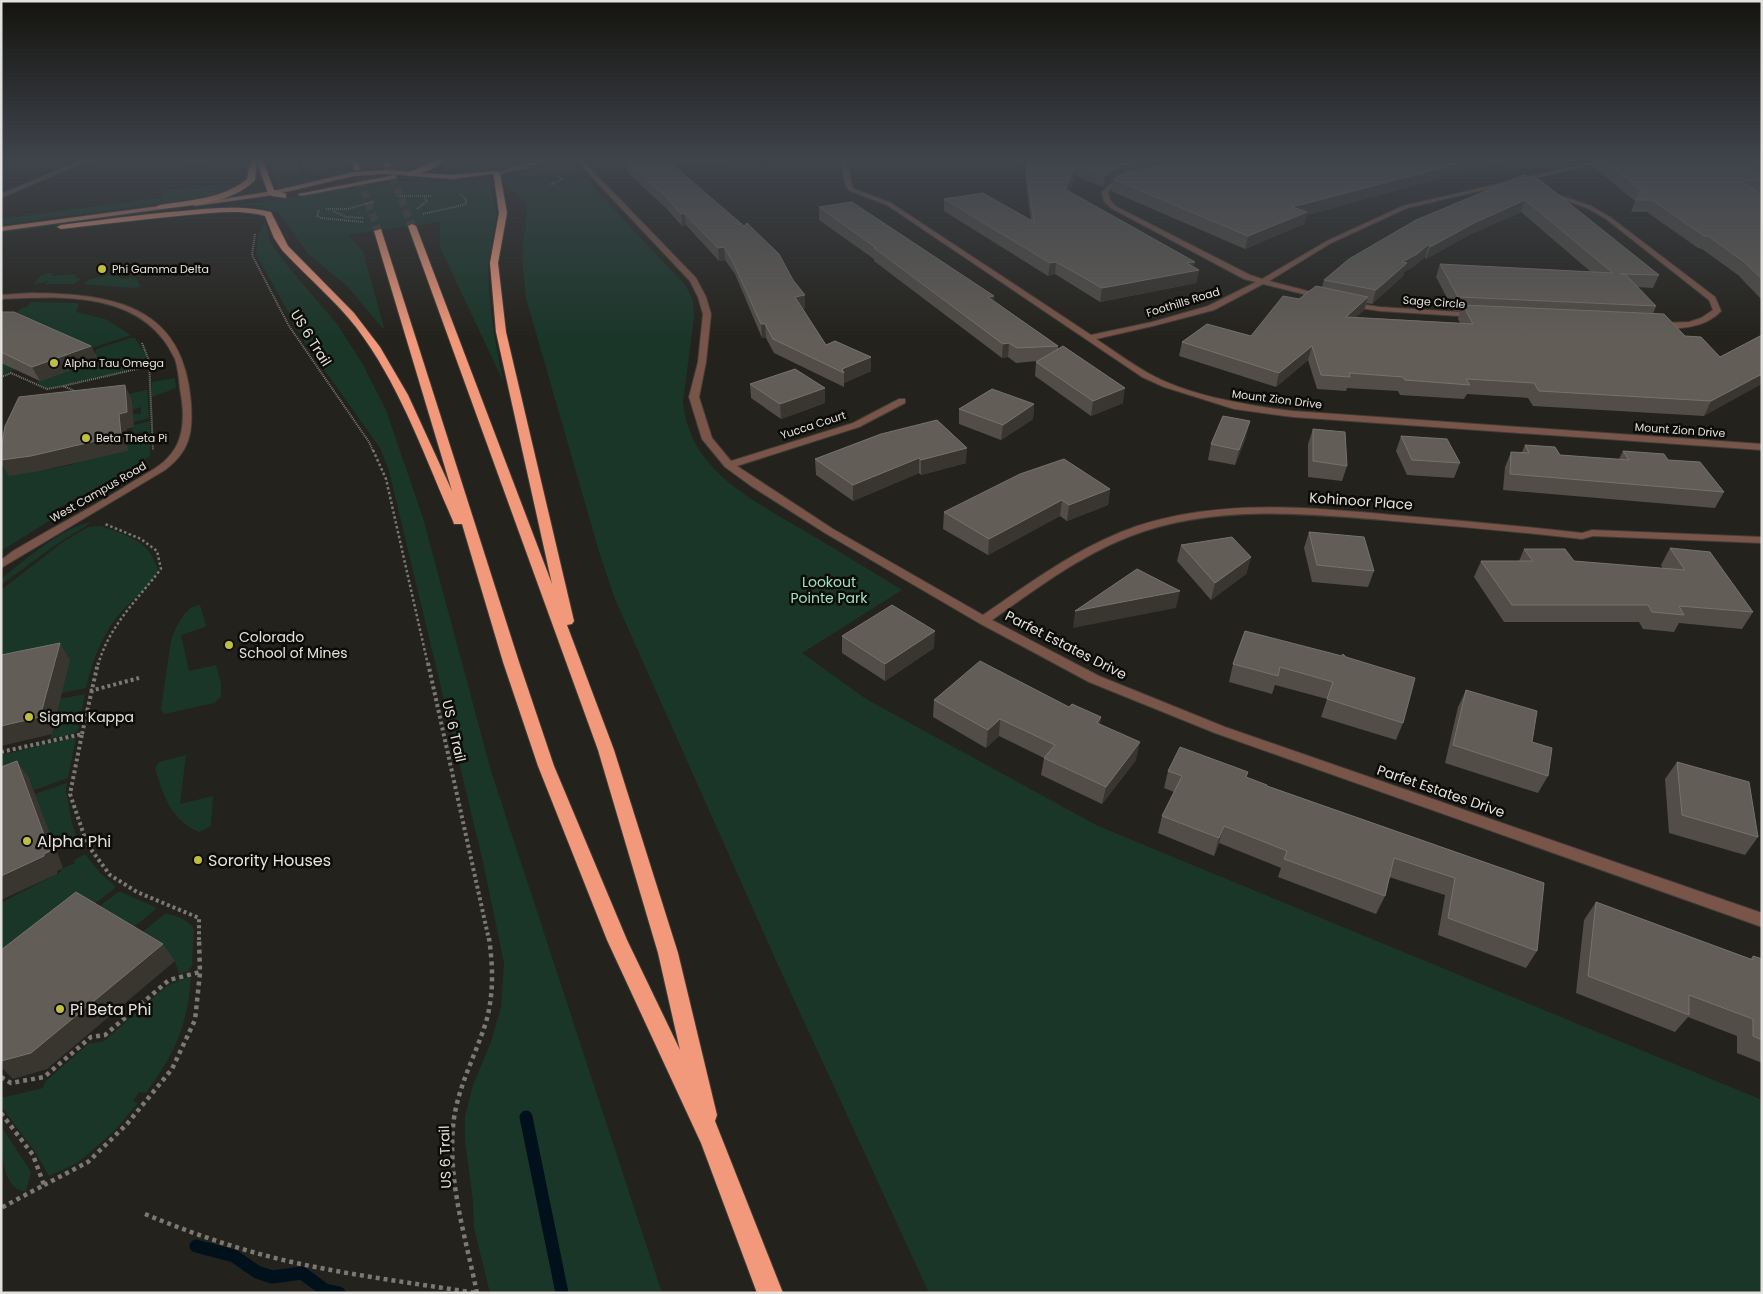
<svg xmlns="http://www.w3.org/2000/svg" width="1763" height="1294" viewBox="0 0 1763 1294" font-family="Poppins,sans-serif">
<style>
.green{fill:#1a3629}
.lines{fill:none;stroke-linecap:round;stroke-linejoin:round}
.stream{stroke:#01111b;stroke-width:13}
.highway-tunnel{stroke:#413f39;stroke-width:8;stroke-dasharray:8 4;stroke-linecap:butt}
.minor-casing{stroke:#3f3d37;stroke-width:2}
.major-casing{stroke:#3f3d37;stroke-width:2}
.highway-casing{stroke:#3f3d37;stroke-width:2}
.path-far3{stroke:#7b7974;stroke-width:2;stroke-dasharray:1 1;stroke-linecap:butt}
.path-far2{stroke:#7b7974;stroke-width:2.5;stroke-dasharray:2.5 2.5;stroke-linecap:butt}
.path-far1{stroke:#7b7974;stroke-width:4;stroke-dasharray:3 3;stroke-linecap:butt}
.path{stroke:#7b7974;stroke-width:4.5;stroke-dasharray:4 4;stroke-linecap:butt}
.minor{fill:#795449;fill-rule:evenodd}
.major{fill:#cf856d;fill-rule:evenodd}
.highway{fill:#f2987b;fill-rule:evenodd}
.wall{fill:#524d47;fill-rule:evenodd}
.shaded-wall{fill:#39352f}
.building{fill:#625d57;stroke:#76726c}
.poi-dot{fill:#bebf42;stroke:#0d0c09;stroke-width:2}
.labels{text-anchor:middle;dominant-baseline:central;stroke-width:5;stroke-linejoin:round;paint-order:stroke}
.far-poi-label{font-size:11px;fill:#e3e1dd;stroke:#0d0c09;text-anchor:start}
.far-street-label{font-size:11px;fill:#e3e1dd;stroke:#0d0c09}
.street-label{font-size:14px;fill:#e3e1dd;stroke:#0d0c09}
.park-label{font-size:14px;fill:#9be2c0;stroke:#0d0c09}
.poi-label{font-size:14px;fill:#e3e1dd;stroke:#0d0c09;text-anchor:start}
.near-poi-label{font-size:16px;fill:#e3e1dd;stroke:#0d0c09;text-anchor:start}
</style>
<rect width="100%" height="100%" fill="#24221c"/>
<g class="green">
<path d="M269,158H290C293,174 304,176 318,180L279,190Z"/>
<polygon points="298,158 333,158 331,172 412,162 411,158 439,158 411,170 371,171 325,178 303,170"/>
<path d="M453,158H537C515,166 463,182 443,168V165Z"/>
<path d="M558,162L571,164L686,286L693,301L694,317L683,402C685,419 689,433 698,448C721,486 771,511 808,533C840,552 871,571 902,590L802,653L866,699L1098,826L1762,1100V1293H929L778,965L615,599L600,555L526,298L522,258L527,206C525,199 516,192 509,191L504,182L506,177L513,175Z"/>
<polygon points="489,179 497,214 488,265 489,292 494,334 503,381 444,256 440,246 440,222 348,235 363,252 385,331 347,286 309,255 278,212 253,206 216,208 387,183"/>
<polygon points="240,185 219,194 198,198 1,225 1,219 162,197 162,192 204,186"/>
<polygon points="269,195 270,196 1,233 1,231"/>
<polygon points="265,222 270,242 290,269 337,324 362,363 386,410 423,518 491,771 662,1293 490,1293 474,1228 473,1201 465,1141 465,1116 473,1085 491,1042 501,1007 504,963 483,862 389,471 380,448 304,341 256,254 258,236"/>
<polygon points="47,273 53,273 52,276 75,274 76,278 81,279 74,284 46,284 48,281 33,285 40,276"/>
<polygon points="111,275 124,279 134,277 138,280 140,287 131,288 83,284 90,279"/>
<polygon points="31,302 76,303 79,304 76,312 105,319 131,335 92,348 11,367 15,370 1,375 1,344 4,321 22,308 27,307"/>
<polygon points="131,338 135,338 146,355 148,366 51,388 47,388 36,382 97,360 89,355 95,353 96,349"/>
<polygon points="175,378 176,388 152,397 152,382"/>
<polygon points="147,390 149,418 134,422 130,414 141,414 141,407 131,411 133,400 101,404 94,401"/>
<polygon points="150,421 150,456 119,476 56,509 59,511 57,516 1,551 1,454 5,461 4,468 40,471 75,464 75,462 128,451 128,439 141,438 142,431 131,435 134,425"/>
<path d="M92,522L54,546L1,585V579C25,560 62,527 92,522Z"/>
<path d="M101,526C128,536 150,540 158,571C151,587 133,598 122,611C102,633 93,660 86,688L62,693L1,675V590L63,542L88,527Z"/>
<path d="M200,605L206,625L205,627L181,635L189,671L216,665L221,683V697L214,703L164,714L161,709L171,640C176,627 185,606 200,605Z"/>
<polygon points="85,694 78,731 73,734 50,739 60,699"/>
<polygon points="76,737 68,778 34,790 31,782 1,795 1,755"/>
<path d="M186,755L180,804L213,796L211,826L199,832C171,820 163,795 155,768L159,762Z"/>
<polygon points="67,783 66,791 72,824 79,845 67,844 66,842 55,848 35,794"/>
<polygon points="85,854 100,873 115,886 114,889 74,919 1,965 1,903 62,871 61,869 75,863 74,860"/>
<polygon points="118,892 121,892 157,908 127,933 92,912"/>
<path d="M165,914C174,914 190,921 194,929L192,966L188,971L179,974L175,961L136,937Z"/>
<path d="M189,977L191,979C187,1028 174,1054 146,1093L139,1092L133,1101L138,1103L114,1131L89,1153L77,1163L49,1176L36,1153L1,1106V1098L43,1088L45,1082L88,1044L104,1041L168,985Z"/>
<path d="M1,1126L31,1172L26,1191C1,1192 1,1144 1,1126Z"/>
</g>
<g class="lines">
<g class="stream">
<polyline points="526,1117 562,1293"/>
<polyline points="196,1246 234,1256 257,1272 272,1277 302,1273 325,1290 339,1293"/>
</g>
<g class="highway-tunnel">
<polyline points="388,165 412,226"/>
<polyline points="357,168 378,231"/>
</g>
<g class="minor-casing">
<g id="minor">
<polygon points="86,158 94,158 1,198 1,194"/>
<polygon points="547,158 556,158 523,169 496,175 493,173"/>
<path d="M574,158H580L696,278L706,297L711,314L706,362L699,397L712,438L731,461L853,423L899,399H905V403L859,427L737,466L833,529L983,615C1031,582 1081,545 1137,526C1220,499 1307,507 1393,515C1456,520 1519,526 1582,533L1592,530L1762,537V543L1593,536L1582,539C1519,532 1456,526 1393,521C1311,514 1226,505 1145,531C1089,549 1040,586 992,620L1099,676L1225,727L1762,913V927L1215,733L1089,682L979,623L825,533L751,486L725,467L702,439L689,397L698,362L703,314L698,297L690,281Z"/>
<path d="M840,158H846L852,186L854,189L891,203L1091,335L1152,322L1208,306L1256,282L1244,279L1111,208L1104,201L1102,192C1107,185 1121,175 1130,179L1112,187L1108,192L1110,200L1115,206L1250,275L1262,279L1327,241L1403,206L1610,158H1620L1407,208L1331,243L1269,281L1327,296V300L1263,284L1214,310L1153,326L1096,339C1113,350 1130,363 1148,373C1189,396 1246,405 1293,411L1762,444V450L1293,417L1234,409L1164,387L1142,377L887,205L850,191L846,187Z"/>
<path d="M1543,190L1591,206L1610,217L1715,297L1721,311C1706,328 1675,331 1654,327V323H1657L1689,322L1701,318L1713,310L1709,300L1606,219L1587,208L1543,192Z"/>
<path d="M31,293C114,294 184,305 191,403C193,433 190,451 165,470L1,568V560L13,551C53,527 95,506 134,481C147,473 162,466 171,454C186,436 184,410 180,389C179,379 178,368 175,359C144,291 64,296 1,299V295Z"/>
<polygon points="1347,302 1380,307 1475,313 1479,315 1475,317 1380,311 1347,306"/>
</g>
</g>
<g class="major-casing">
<g id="major">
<polygon points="387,170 452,175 496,171 499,173 452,179 387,174 354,176 273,195 195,206 192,204 273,191 354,172"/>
<polygon points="395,175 397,178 301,196 298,194"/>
<polygon points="175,204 177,205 177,207 1,231 1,227"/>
</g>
</g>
<g class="highway-casing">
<g id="highway">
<path d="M251,158H262L274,190L286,194V198L272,196L268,193L257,162L255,180C232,204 191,205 160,209L156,207L160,205C190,200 223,199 247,179Z"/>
<polygon points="351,158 357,158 360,170 354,170"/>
<polygon points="382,158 388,158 391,167 385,167"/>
<polygon points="440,158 449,158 430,170 409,176 405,174"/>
<path d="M493,171L500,173L507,213L498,263L506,332L574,621L572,624L567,625L614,750L678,953L717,1115L715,1121L783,1293H757L701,1143L607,940L538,766L503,662L462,524H454L453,521C424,455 400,385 356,327C334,299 306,276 282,250L274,238L265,216C240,209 213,213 188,215C145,219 103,224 61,229L57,227L61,225C102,220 142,214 183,211C213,208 242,205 271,212L288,246L354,313L380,347L408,395L452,491L374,231L381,229L519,662L554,766L627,940L680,1050L658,953L598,750L408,226L412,224L416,226L552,584L496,332L490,263L499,213Z"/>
</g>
</g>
<g class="path-far3">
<polyline points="293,158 298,170"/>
<polyline points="165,166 199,162 212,158"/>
<polyline points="554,184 551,184 563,179 557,176"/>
<polyline points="398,196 432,196"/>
<polyline points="326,209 348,209 375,201"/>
<polyline points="417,209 427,201 424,197"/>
<polyline points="319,210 317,216 321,218 363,222"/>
<polyline points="333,211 346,217 364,218"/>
<polyline points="423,214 463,205 466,203 466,199 460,194"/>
<polyline points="255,234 252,255 289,326 369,442 373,451"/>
<polyline points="142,343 149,361 153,450"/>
<polyline points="1,377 11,373 47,389 63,386"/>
<polyline points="77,392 63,386 150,366"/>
</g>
<g class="path-far2">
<polyline points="373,450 386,479 428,665"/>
<path d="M98,665C109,626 137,600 161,569L157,551L141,539L105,524"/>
</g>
<g class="path-far1">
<polyline points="428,663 489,940"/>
<polyline points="90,691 139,678"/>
<polyline points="82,734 98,663"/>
<polyline points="1,752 82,734 70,794 87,844 110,875 137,892 199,918 199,940"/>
</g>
<g class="path">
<polyline points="1,1077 11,1083 44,1077 91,1037 105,1035 169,980 200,972"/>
<polyline points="1,1113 33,1155 44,1185 1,1208"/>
<polyline points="44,1185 88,1162 127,1124 172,1069 195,1020 200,973 199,938"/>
<path d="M145,1214C186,1231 228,1246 271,1257C338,1274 407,1282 476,1293"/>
<path d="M477,1293C466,1239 448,1183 453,1127C456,1090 475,1057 486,1022C494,994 493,966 489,938"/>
</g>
<use href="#minor" class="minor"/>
<use href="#major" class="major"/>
<use href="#highway" class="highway"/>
</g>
<g class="wall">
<polygon points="677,158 721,158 722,161 685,166"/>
<polygon points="1014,158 1502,158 1500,162 1307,215 1304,224 1245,249 1111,191 1113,181 1107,183 1103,187 1076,176 1069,191 1199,270 1196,283 1100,302 1055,274 1048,276 944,211 944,199 1031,221 1025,176 1026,164 1028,164"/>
<polygon points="1582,158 1762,158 1762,192 1758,192 1762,195 1762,300 1738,275 1702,249 1698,248 1647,212 1631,212 1635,201 1593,167 1596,159 1586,162"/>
<polygon points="626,162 793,280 805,295 805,309 803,309 826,345 871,357 871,371 844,383 844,387 774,353 766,338 762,338 735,274 725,260 719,261 686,225 682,226 666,208 628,173"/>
<path d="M1524,175L1659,275L1653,288L1638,287L1656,306L1653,314L1685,336L1720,357L1762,335L1704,416L1533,406L1528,398L1467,394L1464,399L1400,395L1398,391L1347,388L1346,391L1317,389L1308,360L1276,387L1179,356L1182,342L1251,336L1299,299L1322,287L1324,280ZM1521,212L1591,272L1440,264L1436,277L1454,311H1460L1458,319L1460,323L1356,317L1364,310L1367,303L1372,304L1403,276L1404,272L1413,267L1425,257L1426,259L1469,235Z"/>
<polygon points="819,207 994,301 1058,346 1058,349 1123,403 1091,416 1035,376 1036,362 1037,361 1016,363 1008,357 1002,358 874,261 874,259 819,220"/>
<polygon points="1,312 91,346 98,360 40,381 1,363"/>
<polygon points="750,384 825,403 781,419 751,398"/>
<polygon points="1034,404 1033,419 1001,440 959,424 959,409"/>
<polygon points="1313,429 1347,466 1342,481 1308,477 1308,444"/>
<polygon points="881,434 966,463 921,475 919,473 853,501 816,475 815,459"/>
<polygon points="1401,436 1460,463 1454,478 1407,475 1396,451"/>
<polygon points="1246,437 1235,465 1208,460 1211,444"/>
<polygon points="1525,445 1560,455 1619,459 1623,451 1668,460 1724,492 1715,508 1503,490 1505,467 1511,452 1522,452"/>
<polygon points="1110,489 1108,505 1067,521 1060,516 988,555 943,529 944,512"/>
<polygon points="1309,532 1374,571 1368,587 1312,582 1304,548"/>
<polygon points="1181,545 1251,557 1246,574 1211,600 1177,561"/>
<polygon points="1670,548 1753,612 1742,629 1679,623 1674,632 1643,629 1639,622 1504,622 1474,577 1481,561 1519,561 1524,549 1574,561 1663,569 1661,565"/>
<polygon points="1245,631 1403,723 1396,740 1321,717 1327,699 1275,685 1272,694 1229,682 1233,664"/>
<polygon points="842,636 934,648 885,681 842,653"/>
<polygon points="1466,690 1532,742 1548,776 1538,793 1445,763 1458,707"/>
<polygon points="934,700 1069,707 1101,717 1100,724 1136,760 1102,804 1041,775 1044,758 999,736 986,748 933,717"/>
<polygon points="1677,762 1758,837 1745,855 1669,833 1665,779"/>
<polygon points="1168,771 1248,772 1246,777 1267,786 1544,883 1537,951 1526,968 1438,935 1445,895 1389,877 1385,896 1376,914 1278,877 1281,868 1219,843 1214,856 1158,833 1162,816 1174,792 1164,788"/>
<polygon points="1596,902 1750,959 1753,956 1762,959 1762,1063 1737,1053 1737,1036 1688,1017 1675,1032 1576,993 1584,920"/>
</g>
<g class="shaded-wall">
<polygon points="684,158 721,158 722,161 685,166"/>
<polygon points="1167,158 1227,158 1113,179 1113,181 1107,183 1103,187 1105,176 1109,172 1122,166"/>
<polygon points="1480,158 1502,158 1500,162 1307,215 1304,224 1245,249 1248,236 1292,207"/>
<polygon points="1588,158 1596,158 1596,159 1586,162"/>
<polygon points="1077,164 1076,176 1064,200 1065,189"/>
<polygon points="1525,200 1521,212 1469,235 1426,259 1430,247 1474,223"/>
<polygon points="684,213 686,225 682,226 681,214"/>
<polygon points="1429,244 1425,257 1413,267 1404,272 1403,276 1372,304 1376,290 1402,262"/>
<polygon points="724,247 725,260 719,261 718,248"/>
<polygon points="1056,262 1055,274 1048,276 1050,263"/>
<polygon points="1195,262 1193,271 1199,270 1196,283 1100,302 1102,288 1187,263"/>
<polygon points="805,295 805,309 795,310 795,297"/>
<polygon points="994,296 993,309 988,297"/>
<polygon points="1368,297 1364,310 1342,330 1346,317"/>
<polygon points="761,324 765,324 766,338 762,338"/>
<polygon points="1009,343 1008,357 1002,358 1003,344"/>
<polygon points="91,346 98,360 40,381 32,367"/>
<polygon points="1312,346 1308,360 1276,387 1279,373"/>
<polygon points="871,357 871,371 844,383 844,373 842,369"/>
<polygon points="1762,374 1762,384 1704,416 1711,401"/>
<polygon points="125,385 132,400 134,427 127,429 128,451 40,471 9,476 1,463 1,460 119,414"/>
<polygon points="825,388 825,403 781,419 780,404"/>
<polygon points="1125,388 1123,403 1091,416 1093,401"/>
<polygon points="1034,404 1033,419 1001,440 1003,425"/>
<polygon points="1250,421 1246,437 1235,465 1239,450"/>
<polygon points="967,448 966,463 921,475 921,460"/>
<polygon points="919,458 919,473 853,501 853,485"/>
<polygon points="1110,489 1108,505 1067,521 1069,505"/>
<polygon points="1062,500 1060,516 988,555 989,539"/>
<polygon points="1251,557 1246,574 1211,600 1215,583"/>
<polygon points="1180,591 1176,608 1073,628 1075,611"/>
<polygon points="935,631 934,648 885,681 885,664"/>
<polygon points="60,643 70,660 52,734 1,746 1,726"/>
<polygon points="1101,717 1098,735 1097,723"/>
<polygon points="1000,719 999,736 986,748 988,730"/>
<polygon points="1140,742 1136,760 1102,804 1106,787"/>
<polygon points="17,761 29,778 63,868 57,871 57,874 1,900 1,876"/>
<polygon points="1224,826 1219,843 1214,856 1219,838"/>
<polygon points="163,944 175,961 47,1069 13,1079 1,1067 1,1061"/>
</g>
<g class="building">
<polygon points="654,158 665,158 744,226 747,223 779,254 793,280 805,295 795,297 826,345 835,341 871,357 842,369 844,373 773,339 765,324 761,324 733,262 724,247 718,248 684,213 681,214 665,196 626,162"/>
<polygon points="1040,158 1167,158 1122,166 1109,172 1105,176 1077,164 1065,189 1195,262 1187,263 1199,270 1102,288 1056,262 1050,263 944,199 983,193 1034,222 1026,164 1046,161"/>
<polygon points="1204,158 1480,158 1292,207 1307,212 1248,236 1113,179 1127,172"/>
<polygon points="1600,158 1739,158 1762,174 1762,180 1740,180 1762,195 1762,279 1744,262 1708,236 1704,236 1652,200 1636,200 1641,190"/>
<polygon points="1752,158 1762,158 1762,164"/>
<polygon points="1524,175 1540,180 1659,275 1620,274 1625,274 1656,306 1458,297 1440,264 1613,273 1525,200 1474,223 1430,247 1429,244 1417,254 1402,262 1407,263 1376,290 1324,280 1349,259 1416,220"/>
<polygon points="852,202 994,296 988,297 1058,346 1017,348 1009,343 1003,344 874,248 876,248 819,207"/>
<polygon points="1316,286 1368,297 1346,317 1473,324 1463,305 1664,314 1685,336 1701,337 1720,357 1762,335 1762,374 1711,401 1539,391 1534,383 1466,379 1470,385 1405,380 1403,377 1349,373 1350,377 1321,375 1312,346 1279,373 1182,342 1207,324 1251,336 1283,296 1299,299"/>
<polygon points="1,312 14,312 91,346 32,367 1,352"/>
<polygon points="1063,346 1125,388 1093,401 1036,362"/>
<polygon points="795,369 825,388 780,404 750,384"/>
<polygon points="125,385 127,412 119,414 121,435 31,456 1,460 1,449 5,426 19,397"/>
<polygon points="992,389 1034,404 1003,425 959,409"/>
<polygon points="1223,416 1250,421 1239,450 1211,444"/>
<polygon points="937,420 967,448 921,460 919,458 853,485 815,459 881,434"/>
<polygon points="1313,429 1345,432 1347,466 1313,461"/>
<polygon points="1401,436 1447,439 1460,463 1412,460"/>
<polygon points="1525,445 1555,447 1560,455 1629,460 1623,451 1664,454 1668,460 1700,462 1724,492 1510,474 1511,452 1529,453"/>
<polygon points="1064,459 1110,489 1069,505 1062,500 989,539 944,512 1020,474"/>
<polygon points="1309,532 1364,537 1374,571 1317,565"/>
<polygon points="1232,537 1251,557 1215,583 1181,545"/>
<polygon points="1670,548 1710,552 1753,612 1679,606 1684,615 1652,612 1648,605 1512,605 1481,561 1533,561 1524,549 1565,549 1574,561 1685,570"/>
<polygon points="1137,569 1180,591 1075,611"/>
<polygon points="892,605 935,631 885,664 842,636"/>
<polygon points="1245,631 1342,656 1343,654 1346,657 1415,678 1403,723 1327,699 1333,682 1280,667 1278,676 1233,664"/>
<polygon points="60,643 40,717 1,726 1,655"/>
<polygon points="980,661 1069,707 1072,704 1101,717 1097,723 1140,742 1106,787 1044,758 1055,745 1000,719 988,730 934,700"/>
<polygon points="1466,690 1537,711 1532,742 1552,748 1548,776 1453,745"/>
<polygon points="1180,747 1248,772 1246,777 1267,785 1267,786 1544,883 1537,951 1448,918 1455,878 1394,858 1385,896 1284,859 1287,851 1224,826 1219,838 1162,816 1182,776 1168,771"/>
<polygon points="17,761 50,851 44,854 44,856 1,876 1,767"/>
<polygon points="1677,762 1749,782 1758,837 1682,815"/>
<polygon points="76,892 163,944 31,1053 1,1061 1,950"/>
<polygon points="1596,902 1753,960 1753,956 1762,959 1762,1040 1753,1036 1753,1019 1689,995 1689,1015 1588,976"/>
</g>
<linearGradient id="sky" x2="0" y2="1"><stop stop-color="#14130f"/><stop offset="0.47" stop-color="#3f444b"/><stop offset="1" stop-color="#3f444b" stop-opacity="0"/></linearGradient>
<rect width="1763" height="339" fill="url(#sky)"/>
<g class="poi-dot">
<circle cx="102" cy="269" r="5"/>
<circle cx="54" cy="363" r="5"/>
<circle cx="86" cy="438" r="5"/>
<circle cx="229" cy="645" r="5"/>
<circle cx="29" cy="717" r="5"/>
<circle cx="27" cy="841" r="5"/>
<circle cx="198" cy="860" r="5"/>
<circle cx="60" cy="1009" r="5"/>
</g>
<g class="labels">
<g class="far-poi-label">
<text x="112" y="269">Phi Gamma Delta</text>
<text x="64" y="363">Alpha Tau Omega</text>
<text x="96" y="438">Beta Theta Pi</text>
</g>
<g class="far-street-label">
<text transform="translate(1183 302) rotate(-17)">Foothills Road</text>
<text transform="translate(1434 302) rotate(4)">Sage Circle</text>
<text transform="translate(1277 399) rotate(7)">Mount Zion Drive</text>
<text transform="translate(813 425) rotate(-18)">Yucca Court</text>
<text transform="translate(1680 430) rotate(4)">Mount Zion Drive</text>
<text transform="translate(98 492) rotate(-30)">West Campus Road</text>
</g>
<g class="street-label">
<text transform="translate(311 338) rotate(58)">US 6 Trail</text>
<text transform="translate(1361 501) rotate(4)">Kohinoor Place</text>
<text transform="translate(1066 645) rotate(27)">Parfet Estates Drive</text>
<text transform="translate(454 731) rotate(77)">US 6 Trail</text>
<text transform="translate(1441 791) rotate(19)">Parfet Estates Drive</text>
<text transform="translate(445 1157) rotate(-92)">US 6 Trail</text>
</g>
<g class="park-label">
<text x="829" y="582">Lookout<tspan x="829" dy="16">Pointe Park</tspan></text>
</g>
<g class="poi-label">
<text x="239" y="637">Colorado<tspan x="239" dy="16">School of Mines</tspan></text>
<text x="39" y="717">Sigma Kappa</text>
</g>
<g class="near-poi-label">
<text x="37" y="841">Alpha Phi</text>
<text x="208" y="860">Sorority Houses</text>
<text x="70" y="1009">Pi Beta Phi</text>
</g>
</g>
<rect width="1763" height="1294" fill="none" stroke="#e3e1dd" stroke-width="5"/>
</svg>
